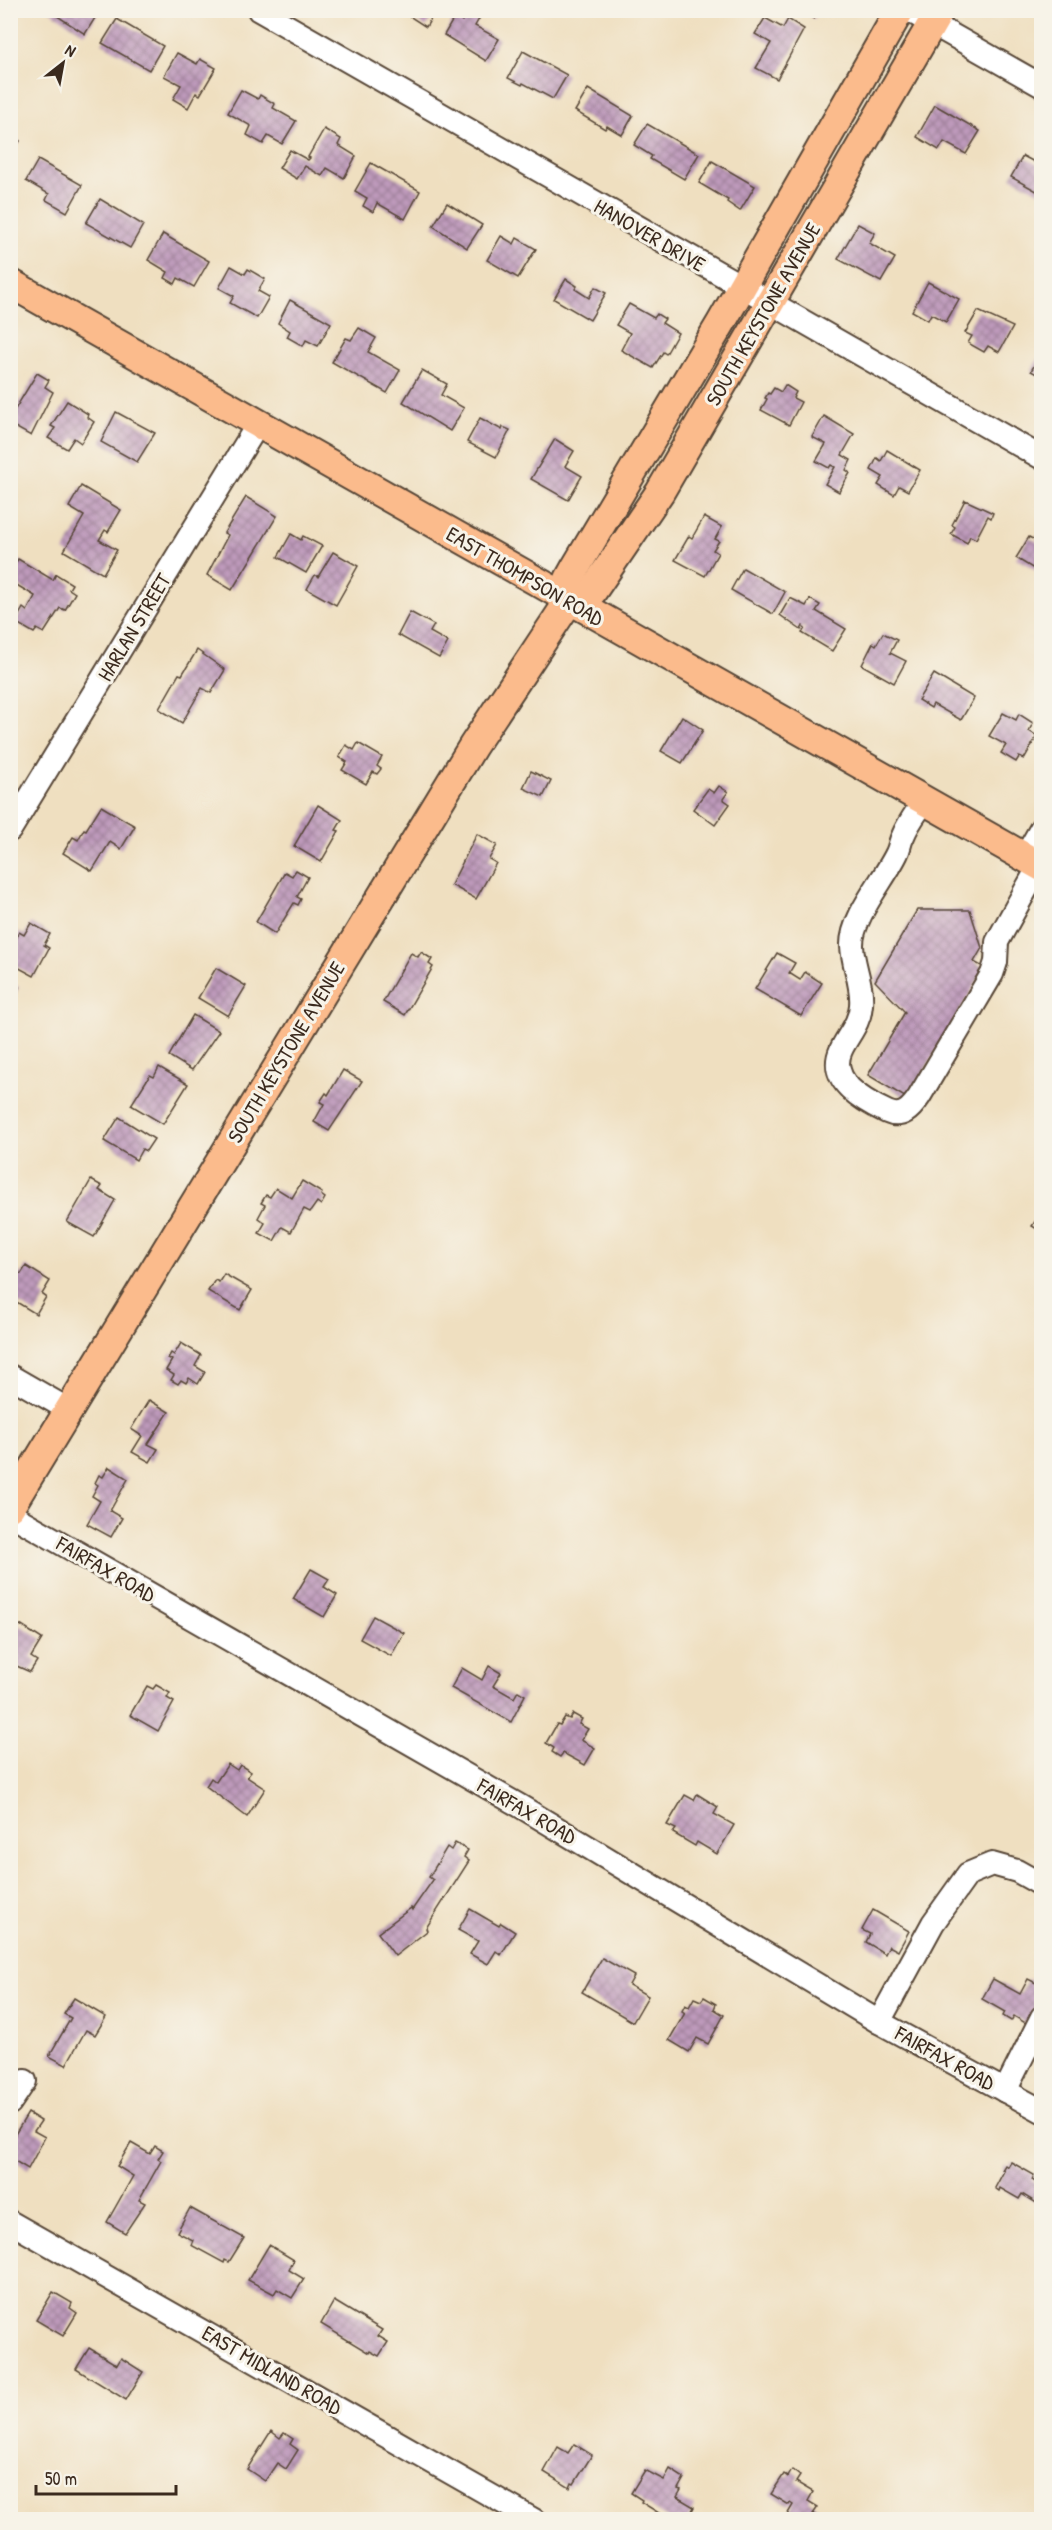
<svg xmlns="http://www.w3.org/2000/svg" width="1052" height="2530" viewBox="0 0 1052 2530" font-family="'Patrick Hand',sans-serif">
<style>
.building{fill:url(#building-cross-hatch)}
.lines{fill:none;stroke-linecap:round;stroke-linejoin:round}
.minor-casing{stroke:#564536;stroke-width:26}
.major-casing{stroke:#564536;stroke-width:32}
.minor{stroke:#fff;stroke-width:22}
.major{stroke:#fbbb8c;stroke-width:28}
.labels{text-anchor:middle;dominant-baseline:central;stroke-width:6;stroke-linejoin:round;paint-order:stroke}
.street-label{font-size:21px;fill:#3b2a1e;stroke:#f7f3e8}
</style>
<defs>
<pattern id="building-cross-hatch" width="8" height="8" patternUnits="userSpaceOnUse" patternTransform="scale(1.5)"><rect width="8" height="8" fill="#be9abb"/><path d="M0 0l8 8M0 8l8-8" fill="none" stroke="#9c7e97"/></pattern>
</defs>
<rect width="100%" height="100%" fill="#f7f3e8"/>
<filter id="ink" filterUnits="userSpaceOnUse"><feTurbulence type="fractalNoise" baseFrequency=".0167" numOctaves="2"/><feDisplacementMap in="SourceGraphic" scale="12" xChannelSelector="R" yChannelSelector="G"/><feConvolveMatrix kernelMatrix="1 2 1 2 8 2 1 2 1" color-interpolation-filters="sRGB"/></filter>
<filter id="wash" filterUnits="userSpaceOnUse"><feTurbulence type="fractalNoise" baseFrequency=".008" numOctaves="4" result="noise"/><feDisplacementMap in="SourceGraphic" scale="24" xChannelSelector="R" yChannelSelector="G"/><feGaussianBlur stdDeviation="1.35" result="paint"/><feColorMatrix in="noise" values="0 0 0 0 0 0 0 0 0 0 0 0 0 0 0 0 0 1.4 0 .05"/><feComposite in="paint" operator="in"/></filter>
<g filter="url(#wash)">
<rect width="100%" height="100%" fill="#efdfc0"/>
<g id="blocks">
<g class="building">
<polygon points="48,10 100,10 85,34"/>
<polygon points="400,10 436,10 426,27"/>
<polygon points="468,10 484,10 475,26 499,39 486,61 444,35 455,16 462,21"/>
<polygon points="800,10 819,10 814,19"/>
<polygon points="765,18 783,28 788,19 804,29 777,79 756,68 771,43 755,34"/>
<polygon points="117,19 163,46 149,70 102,43"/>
<polygon points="523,51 567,75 553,99 523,83 522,85 508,78"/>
<polygon points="177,53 197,64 200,59 216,68 200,95 196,93 188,108 173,99 181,85 164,76"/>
<polygon points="588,89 633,116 622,135 607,126 605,129 575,111"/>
<polygon points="241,90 258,99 260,95 275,104 273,108 296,121 282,144 268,136 263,144 247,135 251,126 228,113"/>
<polygon points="935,105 980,131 966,154 944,142 939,150 917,137"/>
<polygon points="647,124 699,154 684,179 650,159 652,156 634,145"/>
<polygon points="324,129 341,139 338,145 356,156 344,178 327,168 322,176 305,166 297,179 279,168 290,150 308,160 310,158 308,157"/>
<polygon points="10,135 20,141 10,156"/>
<polygon points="1023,156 1042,166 1042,194 1011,177"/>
<polygon points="38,160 82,185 67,212 46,200 49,194 26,181"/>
<polygon points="712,161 755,186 740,211 727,202 728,200 699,183"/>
<polygon points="371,163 420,191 405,219 377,203 373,212 363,206 367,198 355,191"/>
<polygon points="100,199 143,225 130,248 86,223"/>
<polygon points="447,203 482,225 467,248 433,226"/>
<polygon points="858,224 875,233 869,243 895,258 881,282 838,259"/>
<polygon points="163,234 209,261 194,287 178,278 175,284 165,278 168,272 148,260"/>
<polygon points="501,236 514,244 517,238 536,249 518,278 487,260"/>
<polygon points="231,266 245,274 248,269 265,279 258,291 269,297 257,318 230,303 234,296 219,288"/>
<polygon points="566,279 577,286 575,289 589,298 595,287 606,293 590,320 554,299"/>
<polygon points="928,282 959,299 946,322 931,314 928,320 912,311"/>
<polygon points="290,300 331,323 318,346 306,340 303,346 287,337 290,331 278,323"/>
<polygon points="629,304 654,318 657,314 665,319 662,323 678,333 666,354 663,352 653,368 621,350 630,333 616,325"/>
<polygon points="978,311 1013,327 999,352 988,346 984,352 968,343 972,336 965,333"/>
<polygon points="359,328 376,338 368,352 400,370 387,393 332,362 346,338 351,340"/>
<polygon points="1042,352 1042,377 1031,371"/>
<polygon points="422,370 447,384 441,395 464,408 450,431 403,402"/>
<polygon points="37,373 49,380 45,387 53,392 31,436 13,426 10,422 10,412 12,409 14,411"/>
<polygon points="785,385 796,392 793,398 801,402 789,425 761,410 767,399 765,398 768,393 770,394 774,388 781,392"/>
<polygon points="67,401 88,414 87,417 94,422 81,443 74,438 67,449 48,438 55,428 51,426"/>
<polygon points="116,412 155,433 137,462 101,442"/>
<polygon points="824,416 854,434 842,455 851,460 846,470 850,473 839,492 825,484 835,467 831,465 829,468 816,461 826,444 812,437"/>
<polygon points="480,418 502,430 503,427 510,430 496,457 467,442"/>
<polygon points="555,439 574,451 565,466 582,476 568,500 531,479"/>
<polygon points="887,450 920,470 908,491 899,486 894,495 878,485 883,477 871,470 877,458 881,461"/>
<polygon points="81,486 121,510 108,532 105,530 99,540 117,550 103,574 64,551 84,516 69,507"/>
<polygon points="246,497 277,516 232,590 207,575 228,535 224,533"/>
<polygon points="965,500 993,513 991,518 988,516 976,539 970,536 967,543 951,534 955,527 952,525"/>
<polygon points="704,517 722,527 715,539 719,541 713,550 718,553 705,576 675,560 689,536 692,538"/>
<polygon points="291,534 301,540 303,536 322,546 306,573 278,557"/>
<polygon points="1029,537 1042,544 1042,574 1016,558"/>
<polygon points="333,552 358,566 336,605 307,589 315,575 318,577"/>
<polygon points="18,559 53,580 56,574 72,584 69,589 75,593 65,610 60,608 44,633 37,629 34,633 15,622 23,608 27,611 35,596 10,581 10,572"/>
<polygon points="743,568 785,592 773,614 731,590"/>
<polygon points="790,598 806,606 810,599 820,605 816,611 846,629 832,651 802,633 805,628 803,626 801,630 780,615"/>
<polygon points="410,612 434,625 430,632 448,642 439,658 398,635"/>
<polygon points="883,633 897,640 890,653 906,661 894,683 862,665 873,643 876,645"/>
<polygon points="197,650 225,670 211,693 202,688 182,723 159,709 179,674 182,675"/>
<polygon points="934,674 974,698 961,720 933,704 931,708 918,700"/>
<polygon points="1003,713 1016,720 1019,714 1033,723 1029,731 1037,736 1024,759 1019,757 1016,762 1001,753 1006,745 989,736"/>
<polygon points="682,716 703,730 682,763 661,751"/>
<polygon points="358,743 382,757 377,766 381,769 377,774 373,772 366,784 342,770 347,762 339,757 346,745 354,750"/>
<polygon points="531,771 551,781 543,797 523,788"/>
<polygon points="719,786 728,792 723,799 730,804 715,825 693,809 708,789 714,793"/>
<polygon points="318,805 342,820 336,830 339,831 321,862 294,846"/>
<polygon points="101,806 135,826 121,849 110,842 92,871 63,853 73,837 78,840 84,829 86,830"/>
<polygon points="477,834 497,845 489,859 496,863 476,899 451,885"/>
<polygon points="296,870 308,877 297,897 301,899 298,905 294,903 275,934 256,922 285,872 292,876"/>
<polygon points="917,910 970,910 982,948 974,962 985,968 908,1099 868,1075 905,1012 875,981"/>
<polygon points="31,923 50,934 44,945 49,948 34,976 10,963 10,947 19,932 24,935"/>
<polygon points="421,952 432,959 429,964 433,967 405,1015 383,1002 411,953 418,957"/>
<polygon points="777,953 795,963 789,973 800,980 805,972 822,983 801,1016 755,989"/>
<polygon points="216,968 246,986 228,1016 198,998"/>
<polygon points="10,982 19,987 13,999 15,1001 10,1009"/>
<polygon points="193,1015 219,1031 192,1070 169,1056"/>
<polygon points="159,1067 188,1084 163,1124 131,1105 150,1075 154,1077"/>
<polygon points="343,1070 362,1081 329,1131 314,1122 324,1104 320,1102 326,1093 328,1095"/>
<polygon points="119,1117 154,1139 146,1151 142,1149 136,1160 104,1141"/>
<polygon points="91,1180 102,1186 99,1190 115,1200 94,1237 67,1222"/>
<polygon points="302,1181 322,1193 321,1195 325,1198 321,1205 317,1202 310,1212 304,1209 291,1232 282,1227 274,1241 259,1233 265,1223 258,1218 265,1205 261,1203 266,1195 270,1197 276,1188 292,1198"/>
<polygon points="1042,1211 1042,1232 1032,1226"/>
<polygon points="26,1266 50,1281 42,1294 46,1297 36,1314 10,1298 10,1291 15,1283 10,1278 15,1270 21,1274"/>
<polygon points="224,1274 252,1290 240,1310 208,1291 215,1280 219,1282"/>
<polygon points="181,1343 201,1355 195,1366 205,1372 198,1384 189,1378 186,1383 181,1380 178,1384 171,1380 174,1375 166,1370 172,1360 168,1358 171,1353 174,1355"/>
<polygon points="149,1400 169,1412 148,1444 158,1449 150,1462 132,1452 142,1436 131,1429"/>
<polygon points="109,1467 128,1479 110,1511 122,1518 111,1537 87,1524 100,1501 92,1496 98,1485 95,1483 99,1475 103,1477"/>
<polygon points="311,1569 329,1579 324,1587 337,1595 324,1617 293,1599"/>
<polygon points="373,1616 404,1633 391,1656 360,1639"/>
<polygon points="20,1625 42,1639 31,1657 37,1661 30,1672 10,1663 10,1639"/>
<polygon points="489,1666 501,1673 493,1686 514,1698 518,1691 525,1695 511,1722 451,1688 462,1668 482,1680"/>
<polygon points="156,1685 170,1693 167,1698 174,1702 158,1731 130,1715 147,1686 153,1689"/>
<polygon points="573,1714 582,1719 579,1724 588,1729 581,1740 595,1748 585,1765 563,1753 560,1757 552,1752 554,1748 546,1743 557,1724 560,1725 565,1717 570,1719"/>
<polygon points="228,1764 237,1770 240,1765 251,1772 247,1777 265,1789 247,1817 206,1786 211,1778 216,1782"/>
<polygon points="697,1794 718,1807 714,1814 734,1825 717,1854 697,1842 695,1846 673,1833 676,1829 667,1825 685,1795 694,1800"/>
<polygon points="455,1843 468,1850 464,1857 469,1861 426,1928 427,1931 395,1956 378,1933 411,1908 412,1910 433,1880 429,1877 447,1847 451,1850"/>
<polygon points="470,1909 499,1926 501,1923 515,1932 501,1955 496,1951 488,1964 470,1954 478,1941 458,1930"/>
<polygon points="873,1910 909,1931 898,1951 889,1946 885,1954 866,1942 870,1934 862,1930"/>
<polygon points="602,1958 634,1976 629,1985 648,1996 633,2022 582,1992"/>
<polygon points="993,1979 1020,1994 1028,1979 1042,1986 1042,1998 1027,2024 1014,2016 1011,2021 1003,2016 1005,2012 982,1999"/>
<polygon points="704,1997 716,2004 714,2009 724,2015 708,2044 697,2038 689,2052 669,2040 685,2013 682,2011 685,2005 689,2007 694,1998 701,2001"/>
<polygon points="74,1998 106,2017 95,2035 86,2030 66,2065 49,2056 71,2018 64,2014"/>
<polygon points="28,2113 41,2121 34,2131 45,2137 28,2169 10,2158 10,2133 14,2136"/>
<polygon points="131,2143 150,2154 155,2146 163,2151 158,2159 161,2161 139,2200 145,2203 125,2233 107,2222 133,2176 117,2166"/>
<polygon points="1011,2162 1034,2175 1032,2180 1042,2186 1042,2197 1038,2204 1022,2194 1019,2199 1000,2188 999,2191 995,2188 1004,2171 1002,2170 1005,2165 1008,2167"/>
<polygon points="190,2208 244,2238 229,2262 225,2260 224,2263 191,2245 193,2240 177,2232"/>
<polygon points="269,2245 294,2260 289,2270 304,2279 292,2298 277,2289 274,2294 248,2280"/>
<polygon points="53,2292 72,2303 70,2308 77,2313 63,2336 36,2320"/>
<polygon points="334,2301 382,2330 378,2336 388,2342 379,2356 370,2351 369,2353 321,2324"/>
<polygon points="89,2348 117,2365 121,2358 143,2372 126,2400 76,2369"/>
<polygon points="271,2431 280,2438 284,2433 293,2439 290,2444 298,2450 286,2469 277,2463 265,2481 247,2469"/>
<polygon points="574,2444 592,2455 574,2484 572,2483 570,2488 544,2472 558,2447 568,2453"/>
<polygon points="670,2469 684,2478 678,2489 681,2490 677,2497 694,2507 687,2520 670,2520 641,2502 642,2500 631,2493 645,2470 664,2480"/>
<polygon points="792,2470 800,2476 796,2482 813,2492 808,2501 818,2507 813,2514 818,2517 816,2520 784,2520 793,2505 790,2503 789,2505 771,2494 784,2474 788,2477"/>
</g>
</g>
</g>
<g filter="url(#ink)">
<use href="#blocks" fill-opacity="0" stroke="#564536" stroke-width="1.5"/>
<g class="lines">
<g class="minor-casing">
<g id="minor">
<polyline points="259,10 1042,458"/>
<polyline points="908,10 1042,86"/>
<path d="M924,801C917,812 908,823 903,836C900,841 900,847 897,853C885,879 851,917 852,946C853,966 863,985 861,1005C860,1023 848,1035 841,1050C827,1081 864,1101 887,1112C902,1119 911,1109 919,1097L992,974L996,962L997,942L1039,866"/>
<polyline points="10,830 258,424"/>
<polyline points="1025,857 1042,827"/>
<polyline points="10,1376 69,1410"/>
<polyline points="10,1514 520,1806 879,2022 1042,2111"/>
<polyline points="879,2022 933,1923 968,1874 992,1864 1017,1871 1042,1885"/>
<polyline points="1005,2091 1042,2017"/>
<polyline points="10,2103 25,2081"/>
<polyline points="10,2222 534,2520"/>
</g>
</g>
<g class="major-casing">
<g id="major">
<polyline points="10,283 1042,867"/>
<polyline points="569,601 592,592 660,492 940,10"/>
<polyline points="10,1507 473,746 569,601 569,579 574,570 721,323 900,10"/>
</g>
</g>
<use href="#minor" class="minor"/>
<use href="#major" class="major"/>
</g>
</g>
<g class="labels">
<g class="street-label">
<text transform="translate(650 235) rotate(30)">HANOVER DRIVE</text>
<text transform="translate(763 314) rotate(-60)">SOUTH KEYSTONE AVENUE</text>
<text transform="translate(525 576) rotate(30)">EAST THOMPSON ROAD</text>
<text transform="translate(134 627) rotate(-59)">HARLAN STREET</text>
<text transform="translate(286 1052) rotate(-59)">SOUTH KEYSTONE AVENUE</text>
<text transform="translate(106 1569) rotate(30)">FAIRFAX ROAD</text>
<text transform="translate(527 1811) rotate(30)">FAIRFAX ROAD</text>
<text transform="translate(945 2058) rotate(29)">FAIRFAX ROAD</text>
<text transform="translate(272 2370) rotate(30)">EAST MIDLAND ROAD</text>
</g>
</g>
<rect width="1052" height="2530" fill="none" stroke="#f7f3e8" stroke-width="36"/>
<g transform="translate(63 63) rotate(31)" stroke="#f7f3e8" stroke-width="4.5" paint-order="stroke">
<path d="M0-4.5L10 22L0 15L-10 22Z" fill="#3b2a1e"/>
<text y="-9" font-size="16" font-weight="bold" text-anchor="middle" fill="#3b2a1e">N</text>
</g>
<path d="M36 2485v9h140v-9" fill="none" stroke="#3b2a1e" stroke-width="3"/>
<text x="45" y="2485" font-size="18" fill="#3b2a1e" stroke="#f7f3e8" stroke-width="4.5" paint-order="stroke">50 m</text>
</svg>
